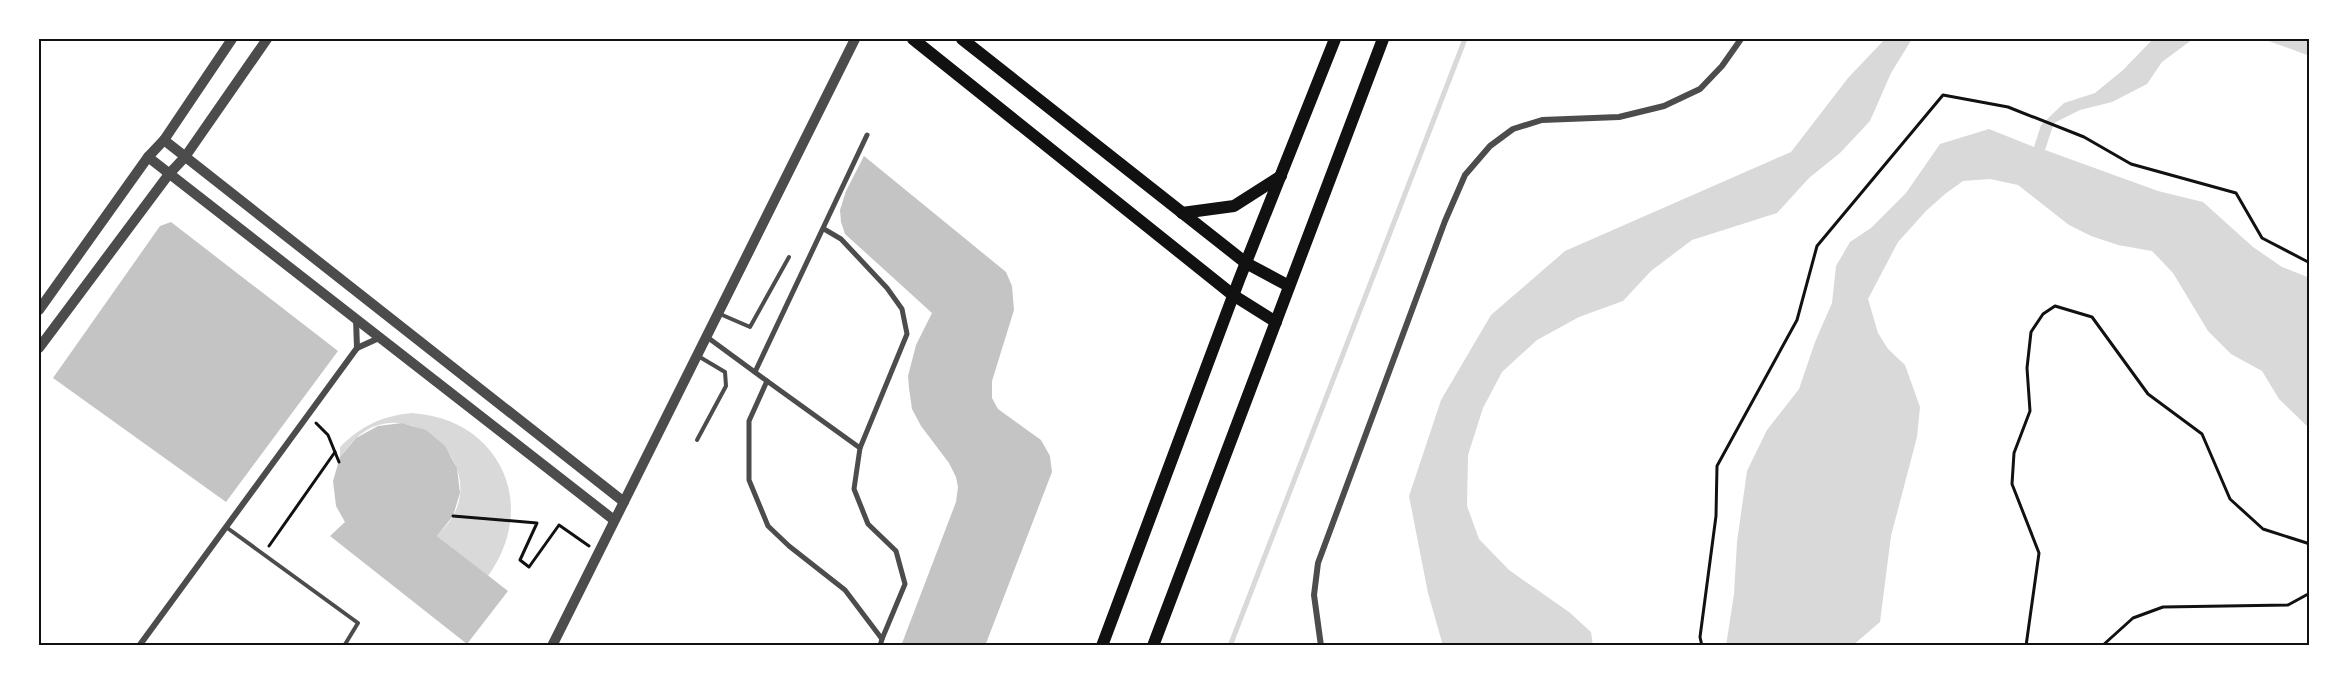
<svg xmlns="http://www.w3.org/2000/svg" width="2349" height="685" viewBox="0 0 2349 685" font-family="'Fira Sans',sans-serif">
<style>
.water{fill:#d9d9d9}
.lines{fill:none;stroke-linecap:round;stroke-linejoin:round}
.stream{stroke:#d9d9d9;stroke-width:5}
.building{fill:#c4c4c4}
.path{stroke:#111;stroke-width:3}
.service{stroke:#4c4c4c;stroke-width:4}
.pedestrian{stroke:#4c4c4c;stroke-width:5}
.minor{stroke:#4c4c4c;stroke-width:6}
.tertiary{stroke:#4c4c4c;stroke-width:10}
.secondary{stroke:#111;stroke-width:12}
.neatline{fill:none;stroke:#111;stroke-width:2}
</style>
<rect width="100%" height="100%" fill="#fff"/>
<g class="water">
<polygon points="1885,39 1912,39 1891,73 1870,121 1840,153 1809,178 1777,213 1692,240 1651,271 1623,301 1579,317 1537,340 1502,372 1483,408 1468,455 1467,506 1479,539 1509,570 1569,612 1591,632 1593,646 1443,646 1428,593 1409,496 1441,400 1491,315 1565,251 1791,152 1848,78"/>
<polygon points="2153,39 2193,39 2162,62 2147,84 2112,102 2080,110 2054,123 2045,150 2158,191 2203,202 2253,247 2282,267 2310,278 2310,429 2279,399 2262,371 2231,354 2208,331 2173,273 2152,251 2118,245 2091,236 2069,225 2018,185 1990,179 1963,181 1945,194 1926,211 1898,242 1868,299 1878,333 1888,349 1905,365 1920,407 1917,437 1891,536 1880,622 1852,646 1726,646 1734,594 1737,542 1747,471 1767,430 1799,389 1815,342 1832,303 1836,266 1850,242 1871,228 1906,193 1940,144 1989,129 2034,147 2041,125 2064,103 2095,93 2123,70"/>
<polygon points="2263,39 2310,39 2310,56"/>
<path d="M411,413C499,418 540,504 488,576L437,536C442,530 448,524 452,518C487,459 405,391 355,439C350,444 345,451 340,457V447C361,426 382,416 411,413Z"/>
</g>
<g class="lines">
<polyline class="stream" points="1230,646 1465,39"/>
</g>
<g class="building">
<polygon points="864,156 1006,272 1012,286 1014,310 992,381 992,398 998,409 1041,440 1050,456 1052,472 985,646 901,646 956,502 958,487 956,477 949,463 921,426 912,409 909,388 908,376 916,345 932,313 845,234 841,222 840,210 846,191"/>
<polygon points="171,222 338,351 226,502 53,378 160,226"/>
<polygon points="402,423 426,430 445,446 457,468 460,493 453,516 437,536 508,591 467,644 330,536 345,522 336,506 333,481 340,457 356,438 378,426"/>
</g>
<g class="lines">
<g class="path">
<polyline points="316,423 328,435 339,462"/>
<polyline points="453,516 537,523 520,560 529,567 559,525 589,546"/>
<polyline points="269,546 335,452"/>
<polyline points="1702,646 1700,637 1716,516 1717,466 1797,320 1817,246 1943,95 2008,107 2084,137 2131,164 2236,193 2262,238 2310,263"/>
<polyline points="2026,646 2039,553 2012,484 2014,453 2030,411 2027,368 2031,332 2043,314 2055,306 2092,317 2148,394 2202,434 2230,499 2263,529 2310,544"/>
<polyline points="2102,646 2133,618 2163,607 2288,605 2310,593"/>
</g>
<g class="service">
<polyline points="720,314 750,327 789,257"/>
<polyline points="697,440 726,386 725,372 698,356"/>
<polyline points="226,527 358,623 344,646"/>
</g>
<g class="pedestrian">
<polyline points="824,229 841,239 887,288 902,309 907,334 860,448"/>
<polyline points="707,337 767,381 749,421 749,480 768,526 789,546 845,590 882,639 880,646"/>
<polyline points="755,372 867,135"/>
<polyline points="767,381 860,448 854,489 868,524 896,551 905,584 882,639"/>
</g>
<g class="minor">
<polyline points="356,319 357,348"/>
<polyline points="139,646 357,348 379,338"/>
<polyline points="1321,646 1314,595 1318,563 1445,221 1465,175 1490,146 1513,129 1542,120 1619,117 1664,106 1700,89 1722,66 1741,39"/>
</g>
<g class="tertiary">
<polyline points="164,140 624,502"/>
<polyline points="148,157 614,520"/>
<polyline points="39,310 148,157 164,140 232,39"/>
<polyline points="39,348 169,174 185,157 267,39"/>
<polyline points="552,646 855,39"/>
</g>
<g class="secondary">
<polyline points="913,39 1233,295 1276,322"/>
<polyline points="962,39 1246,263 1289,286"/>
<polyline points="1182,213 1234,206 1281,176"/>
<polyline points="1102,646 1239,280 1335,39"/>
<polyline points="1153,646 1383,39"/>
</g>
</g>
<rect width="2349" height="685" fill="none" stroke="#ffffff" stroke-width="81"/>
<rect x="40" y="40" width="2268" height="604" class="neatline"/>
</svg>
